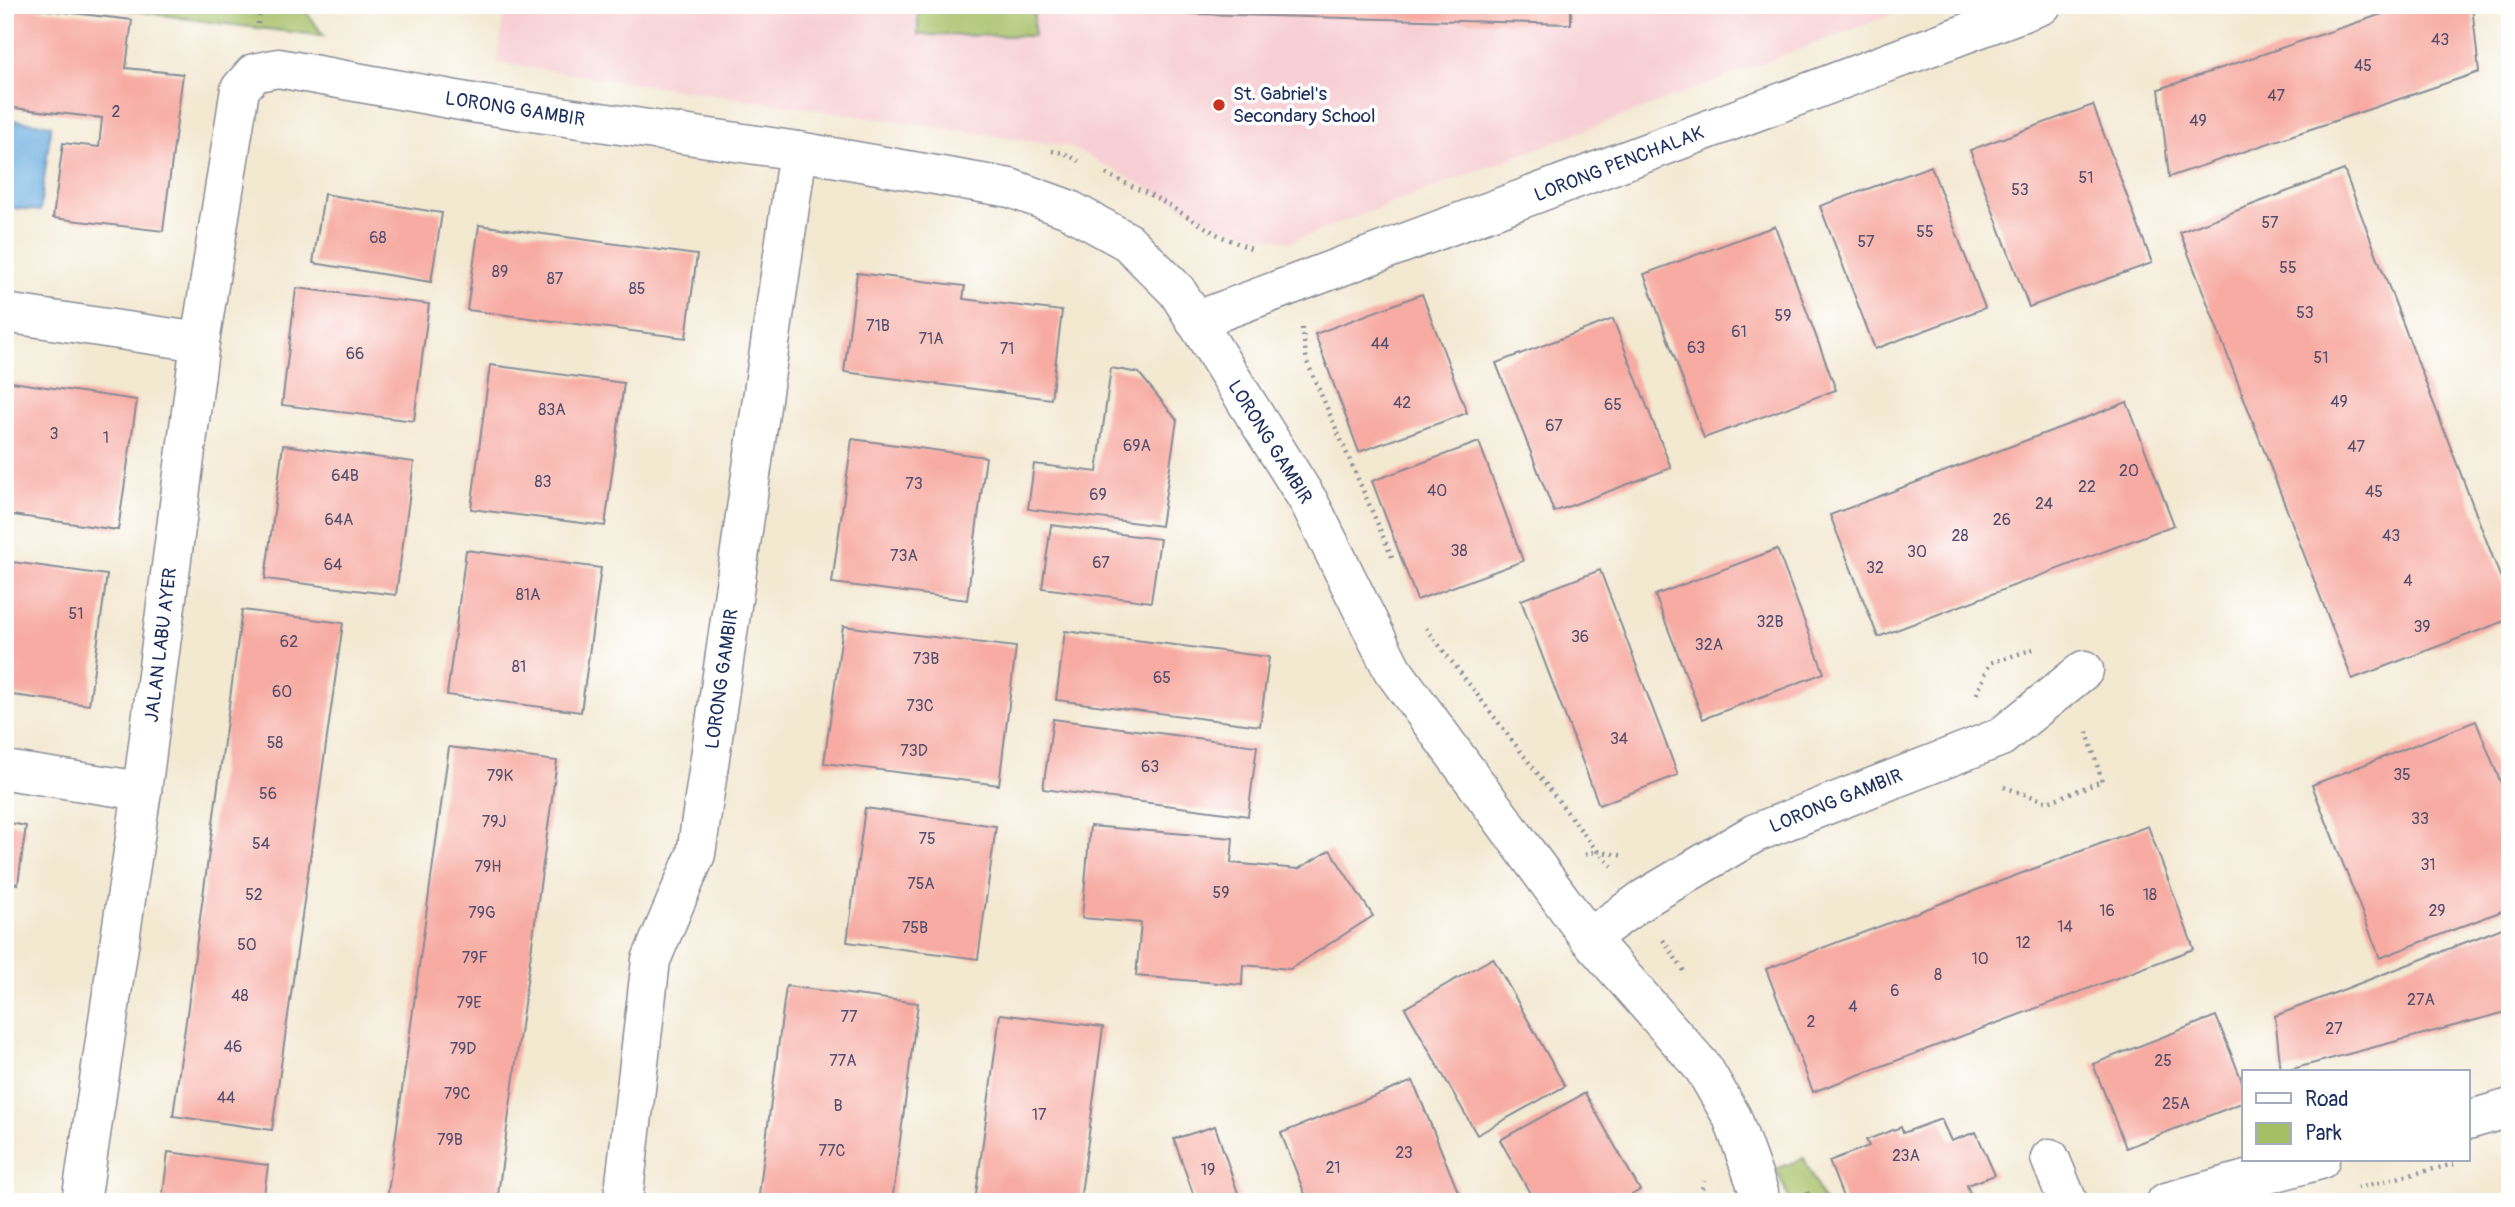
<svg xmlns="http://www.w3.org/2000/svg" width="2515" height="1207" viewBox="0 0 2515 1207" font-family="Pangolin,sans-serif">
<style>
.built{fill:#f7cfd4}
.green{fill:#a5bf65;stroke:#607762;stroke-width:2}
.water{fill:#6aaddf;stroke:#426e9e;stroke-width:2}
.building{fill:#f7aba2}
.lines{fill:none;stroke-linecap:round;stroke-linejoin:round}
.minor-casing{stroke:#878c97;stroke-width:41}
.path{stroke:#878c97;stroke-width:4.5;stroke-dasharray:2 5;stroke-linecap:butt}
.minor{stroke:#fff;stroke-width:38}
.poi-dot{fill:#c8321e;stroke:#fff;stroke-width:2.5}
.labels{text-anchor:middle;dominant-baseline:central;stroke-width:7;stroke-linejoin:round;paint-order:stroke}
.number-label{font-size:16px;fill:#524e6f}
.poi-label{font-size:19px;fill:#1b2f5e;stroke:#fff;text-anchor:start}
.street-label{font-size:19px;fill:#1b2f5e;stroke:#fff}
</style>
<rect width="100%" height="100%" fill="#fff"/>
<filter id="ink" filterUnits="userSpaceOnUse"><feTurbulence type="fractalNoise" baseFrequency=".0143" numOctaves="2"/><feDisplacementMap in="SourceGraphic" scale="14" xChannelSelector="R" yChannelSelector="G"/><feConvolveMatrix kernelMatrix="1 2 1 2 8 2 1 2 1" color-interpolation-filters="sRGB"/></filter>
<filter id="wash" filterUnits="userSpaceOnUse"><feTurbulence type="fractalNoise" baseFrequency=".00686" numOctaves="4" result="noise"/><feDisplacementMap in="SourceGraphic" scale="28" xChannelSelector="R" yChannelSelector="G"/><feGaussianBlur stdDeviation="1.57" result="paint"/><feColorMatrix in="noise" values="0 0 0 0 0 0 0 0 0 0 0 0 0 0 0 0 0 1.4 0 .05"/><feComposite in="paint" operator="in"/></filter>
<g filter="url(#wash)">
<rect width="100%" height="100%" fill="#f3e8d0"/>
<polygon class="built" points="505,5 1917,5 1290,242 1221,227 1071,147 497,63"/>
<g class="green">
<polygon points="99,5 301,5 324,36 209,22"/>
<polygon points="918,5 1034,5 1034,36 918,35"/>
<polygon points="1804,1158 1824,1202 1791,1202 1776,1169"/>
</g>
<polygon class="water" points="5,119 51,125 40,211 5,207"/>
<g id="blocks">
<g class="building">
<polygon points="5,5 132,20 126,68 183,74 163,231 53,218 63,143 99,147 102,118 5,107"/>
<polygon points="1125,5 1571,5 1571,24 1125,12"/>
<polygon points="2409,5 2472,5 2479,72 2169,177 2159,89"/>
<polygon points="2093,105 2152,263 2029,307 1970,150"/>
<polygon points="1931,166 1985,308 1875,349 1820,206"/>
<polygon points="2344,170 2510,602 2510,619 2352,679 2180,232"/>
<polygon points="324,194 442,213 431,282 313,263"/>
<polygon points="479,225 697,255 686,338 467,310"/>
<polygon points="1775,226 1836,390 1704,438 1644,274"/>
<polygon points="857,273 965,286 963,299 1062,311 1051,399 844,372"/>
<polygon points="296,288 429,304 414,421 282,405"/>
<polygon points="1422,294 1467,413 1359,452 1315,334"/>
<polygon points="1613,319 1671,468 1554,512 1496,363"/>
<polygon points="490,365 624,383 605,526 471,509"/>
<polygon points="1111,368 1139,373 1177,420 1161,526 1028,509 1034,464 1097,472"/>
<polygon points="5,381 137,400 118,530 5,514"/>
<polygon points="2127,402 2174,525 1878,637 1830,515"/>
<polygon points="852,439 986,457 967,600 832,583"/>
<polygon points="1479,442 1523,561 1417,600 1372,481"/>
<polygon points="283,445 414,462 396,595 265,579"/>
<polygon points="1051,525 1160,539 1151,602 1042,588"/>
<polygon points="1777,549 1824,673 1703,719 1655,595"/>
<polygon points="466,550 601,568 581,712 447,695"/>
<polygon points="5,561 107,575 89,705 5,694"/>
<polygon points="1600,570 1678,775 1599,805 1521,600"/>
<polygon points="242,610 343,623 272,1130 173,1116"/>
<polygon points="843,626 1016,647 999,785 824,763"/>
<polygon points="1065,631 1269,657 1260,726 1056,700"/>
<polygon points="1053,719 1257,746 1248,816 1043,789"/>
<polygon points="2476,721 2510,806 2510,908 2380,958 2312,785"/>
<polygon points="449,747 557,761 497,1202 397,1202 387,1200"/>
<polygon points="865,808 996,826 978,959 847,942"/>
<polygon points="5,822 26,826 18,884 5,882"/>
<polygon points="1090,826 1233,838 1231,863 1298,869 1330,850 1373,916 1290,969 1243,965 1242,985 1136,976 1141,923 1082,918"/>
<polygon points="2148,826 2194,949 1813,1092 1766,969"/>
<polygon points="2510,925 2510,1011 2281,1072 2275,1016"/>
<polygon points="1493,958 1565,1086 1477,1135 1405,1008"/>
<polygon points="786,986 918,1003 892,1202 758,1202"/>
<polygon points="1000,1014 1103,1027 1080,1202 975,1202"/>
<polygon points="2216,1016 2244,1086 2244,1102 2126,1148 2093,1064"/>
<polygon points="1413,1081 1461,1199 1453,1202 1308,1202 1281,1133"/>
<polygon points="1585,1093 1640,1190 1620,1202 1535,1202 1500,1140"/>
<polygon points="1941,1119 1951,1141 1976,1132 1995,1175 1967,1185 1973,1202 1845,1202 1829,1161 1869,1146 1866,1140 1901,1127 1903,1133"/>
<polygon points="1215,1126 1241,1202 1196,1202 1174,1139"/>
<polygon points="168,1152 268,1165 263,1202 162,1202"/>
</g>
</g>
</g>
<g filter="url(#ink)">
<use href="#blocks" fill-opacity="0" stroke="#878c97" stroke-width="2"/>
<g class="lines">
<g class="minor-casing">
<g id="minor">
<polyline points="5,313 200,342"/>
<polyline points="1195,321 2042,5"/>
<polyline points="5,770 142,791"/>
<polyline points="1589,938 1645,898 1755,833 2001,737 2084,670"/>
<polyline points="2468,1120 2510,1108"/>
<polyline points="2050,1158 2068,1202"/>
<polyline points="623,1200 651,960 696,854 798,151"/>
<polyline points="81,1202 142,791 200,342 240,89 254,73 278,68 478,104 798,151 1010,188 1068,209 1128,242 1177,291 1309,502 1392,669 1589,938 1704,1069 1732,1117 1759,1192 1757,1202"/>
<polyline points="2166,1202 2320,1160"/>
</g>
</g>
<g class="path">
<polyline points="258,24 261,5"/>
<polyline points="1052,151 1064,153 1079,161"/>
<polyline points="1106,174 1153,196 1220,236 1254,250"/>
<polyline points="1302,328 1307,362 1392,557"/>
<polyline points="1426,628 1597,851 1612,866"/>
<polyline points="1977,694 1990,663 2034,649"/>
<polyline points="2004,787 2048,802 2102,781 2086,729"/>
<polyline points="1585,855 1597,851 1624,856"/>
<polyline points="1663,940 1686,974"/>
<polyline points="2357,1188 2454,1164"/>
<polyline points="1807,1192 1811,1202"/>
<polyline points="1699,1202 1704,1181"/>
</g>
<use href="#minor" class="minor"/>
</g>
</g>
<circle class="poi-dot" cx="1219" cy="105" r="7"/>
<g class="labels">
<g class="number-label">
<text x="2440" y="40">43</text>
<text x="2363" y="66">45</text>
<text x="2276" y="96">47</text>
<text x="116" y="112">2</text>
<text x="2198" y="121">49</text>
<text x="2086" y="178">51</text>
<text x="2020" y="190">53</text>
<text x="2270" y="223">57</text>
<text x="1925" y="232">55</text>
<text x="378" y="238">68</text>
<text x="1866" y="242">57</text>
<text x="2288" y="268">55</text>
<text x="500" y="272">89</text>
<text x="555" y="279">87</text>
<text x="637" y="289">85</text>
<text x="2305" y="313">53</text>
<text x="1783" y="316">59</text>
<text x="878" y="326">71B</text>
<text x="1739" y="332">61</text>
<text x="931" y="339">71A</text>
<text x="1380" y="344">44</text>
<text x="1696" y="348">63</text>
<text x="1007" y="349">71</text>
<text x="355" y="354">66</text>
<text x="2321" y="358">51</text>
<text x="2339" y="402">49</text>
<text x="1402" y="403">42</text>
<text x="1613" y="405">65</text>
<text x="552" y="410">83A</text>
<text x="1554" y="426">67</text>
<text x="54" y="434">3</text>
<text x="106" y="438">1</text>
<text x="1137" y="446">69A</text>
<text x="2356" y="447">47</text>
<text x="2129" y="471">20</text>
<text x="345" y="476">64B</text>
<text x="543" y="482">83</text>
<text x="914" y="484">73</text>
<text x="2087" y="487">22</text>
<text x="1437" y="491">40</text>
<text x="2374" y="492">45</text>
<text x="1098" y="495">69</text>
<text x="2044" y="504">24</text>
<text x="339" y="520">64A</text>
<text x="2002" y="520">26</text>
<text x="1960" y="536">28</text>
<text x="2391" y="536">43</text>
<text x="1459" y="551">38</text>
<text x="1917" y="552">30</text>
<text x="904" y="556">73A</text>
<text x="1101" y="563">67</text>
<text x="333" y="565">64</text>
<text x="1875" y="568">32</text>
<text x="2408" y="581">4</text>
<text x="528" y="595">81A</text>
<text x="76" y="614">51</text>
<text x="1770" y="622">32B</text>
<text x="2422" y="627">39</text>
<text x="1580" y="637">36</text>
<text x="289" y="642">62</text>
<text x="1709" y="645">32A</text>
<text x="926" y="659">73B</text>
<text x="519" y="667">81</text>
<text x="1162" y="678">65</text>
<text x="282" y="692">60</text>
<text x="920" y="706">73C</text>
<text x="1619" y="739">34</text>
<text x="275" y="743">58</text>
<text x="914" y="751">73D</text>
<text x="1150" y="767">63</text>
<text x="2402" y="775">35</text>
<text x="500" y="776">79K</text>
<text x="268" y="794">56</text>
<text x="2420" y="819">33</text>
<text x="494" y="822">79J</text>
<text x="927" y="839">75</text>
<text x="261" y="844">54</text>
<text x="2428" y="865">31</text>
<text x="488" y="867">79H</text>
<text x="921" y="884">75A</text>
<text x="1221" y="893">59</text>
<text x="254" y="895">52</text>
<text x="2150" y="895">18</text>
<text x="2107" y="911">16</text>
<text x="2437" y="911">29</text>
<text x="482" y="913">79G</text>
<text x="2065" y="927">14</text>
<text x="915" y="928">75B</text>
<text x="2023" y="943">12</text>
<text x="247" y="945">50</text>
<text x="475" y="958">79F</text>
<text x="1980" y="959">10</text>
<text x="1938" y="975">8</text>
<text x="1895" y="991">6</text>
<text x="240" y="996">48</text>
<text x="2421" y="1000">27A</text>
<text x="469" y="1003">79E</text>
<text x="1853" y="1007">4</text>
<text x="849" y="1017">77</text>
<text x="1811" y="1022">2</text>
<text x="2334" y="1029">27</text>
<text x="233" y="1047">46</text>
<text x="463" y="1049">79D</text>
<text x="843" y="1061">77A</text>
<text x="2163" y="1061">25</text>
<text x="457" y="1094">79C</text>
<text x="226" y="1098">44</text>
<text x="2176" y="1104">25A</text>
<text x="838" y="1106">B</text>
<text x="1039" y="1115">17</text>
<text x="450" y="1140">79B</text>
<text x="832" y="1151">77C</text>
<text x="1404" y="1153">23</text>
<text x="1906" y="1156">23A</text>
<text x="1333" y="1168">21</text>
<text x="1208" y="1170">19</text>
</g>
<g class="poi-label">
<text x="1233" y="94">St. Gabriel's<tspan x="1233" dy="22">Secondary School</tspan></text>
</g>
<g class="street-label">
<text transform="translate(515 109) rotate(9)">LORONG GAMBIR</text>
<text transform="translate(1619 164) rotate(-21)">LORONG PENCHALAK</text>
<text transform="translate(1270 442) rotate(58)">LORONG GAMBIR</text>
<text transform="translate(161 645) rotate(-83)">JALAN LABU AYER</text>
<text transform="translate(722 679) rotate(-82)">LORONG GAMBIR</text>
<text transform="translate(1836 801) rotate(-22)">LORONG GAMBIR</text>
</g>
</g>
<rect width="2515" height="1207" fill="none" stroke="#fff" stroke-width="28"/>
<rect x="2242" y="1070" width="228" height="91" fill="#ffffff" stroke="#a4acbf" stroke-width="2"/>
<rect x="2256" y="1093" width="35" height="10" fill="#ffffff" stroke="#a4acbf" stroke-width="2"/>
<text x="2305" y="1106" font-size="21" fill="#1b2f5e">Road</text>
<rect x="2256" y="1123" width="35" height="21" fill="#a5bf65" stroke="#a4acbf" stroke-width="2"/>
<text x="2305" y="1140" font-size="21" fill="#1b2f5e">Park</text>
</svg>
